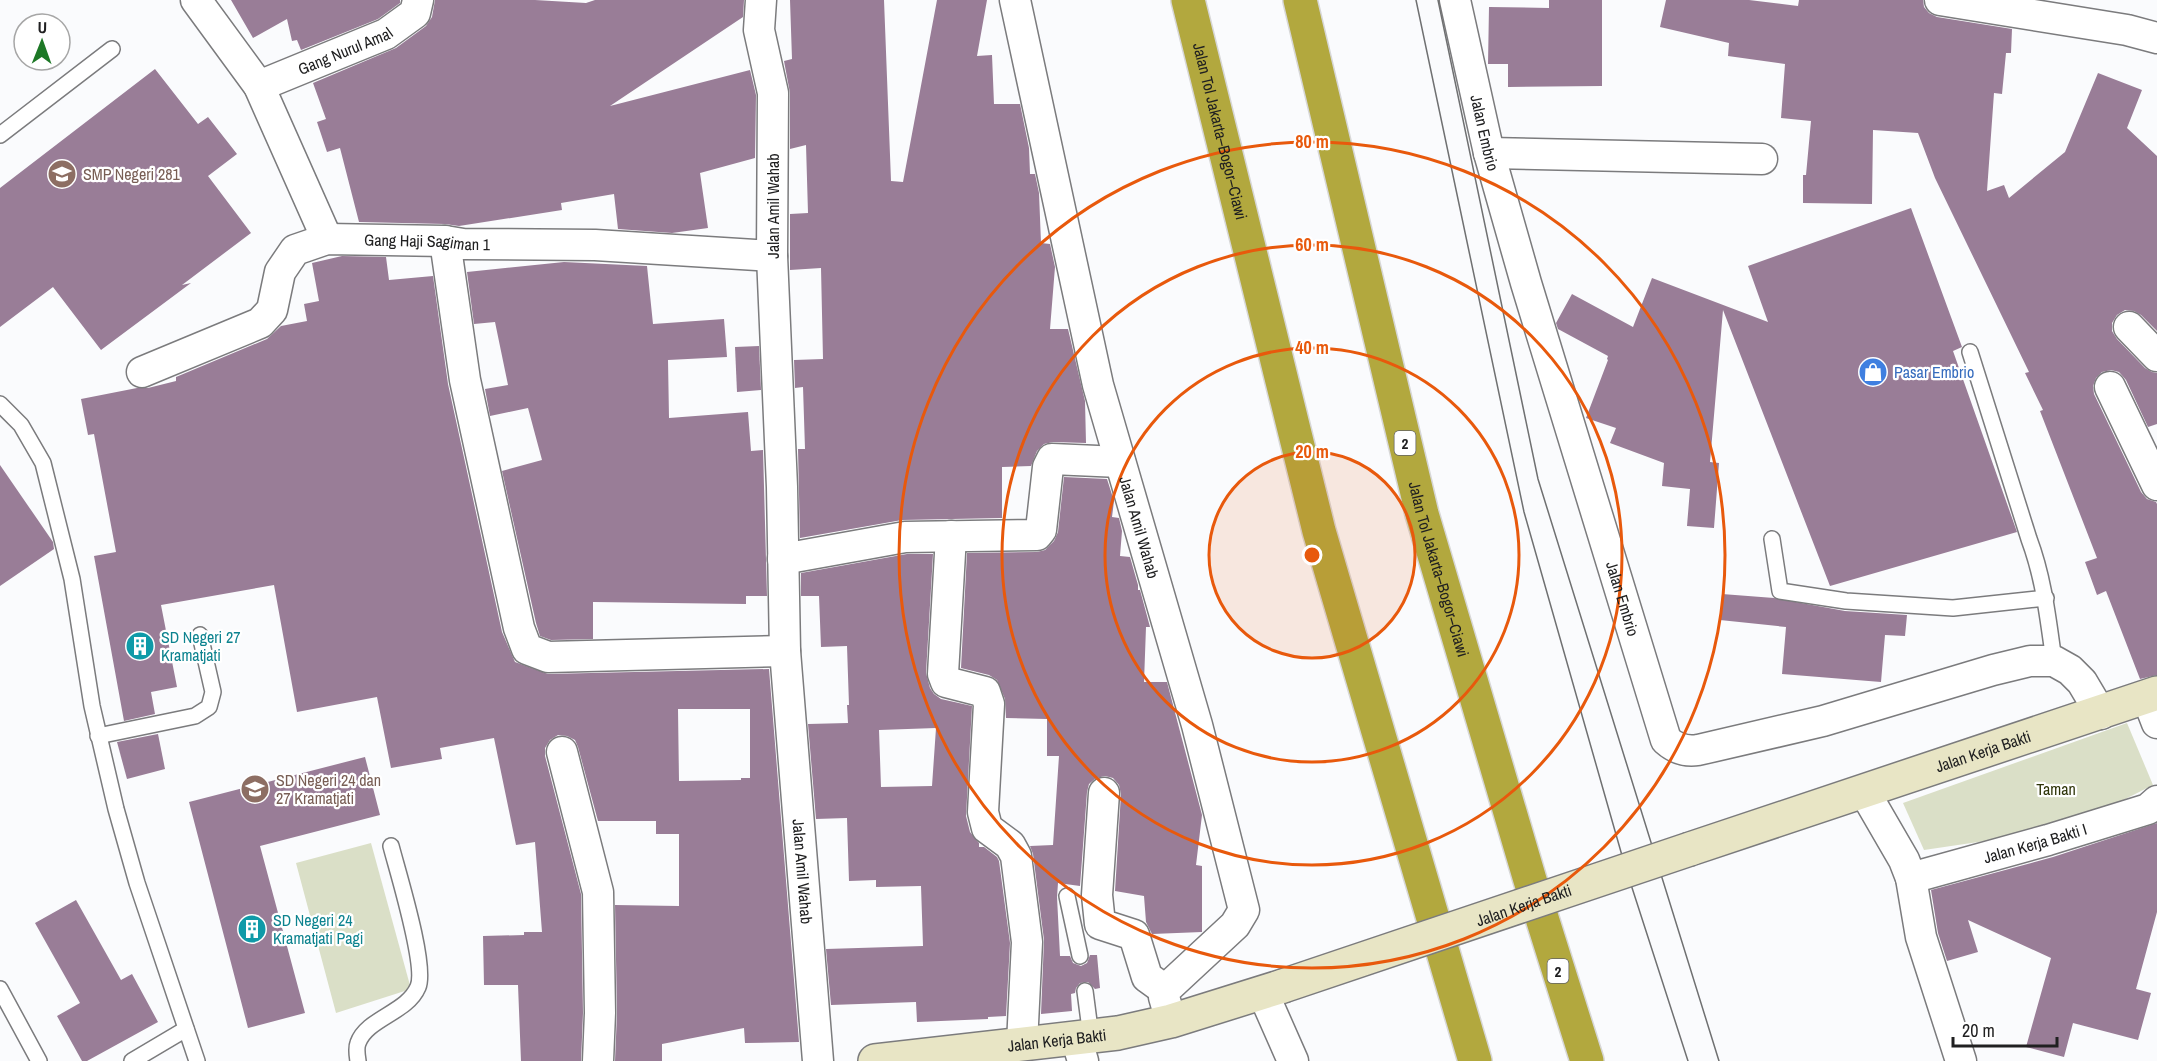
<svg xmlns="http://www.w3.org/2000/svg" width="2157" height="1061" viewBox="0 0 2157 1061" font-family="'Archivo Narrow',sans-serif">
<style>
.green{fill:#dadfc7}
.building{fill:#997d97;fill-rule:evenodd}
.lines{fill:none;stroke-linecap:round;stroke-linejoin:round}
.lane-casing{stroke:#7b7b7d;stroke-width:18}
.street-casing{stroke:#7b7b7d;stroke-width:33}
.secondary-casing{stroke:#7b7b7d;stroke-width:36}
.highway-casing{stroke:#d7d7d7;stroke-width:36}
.lane{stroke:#fff;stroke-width:15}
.street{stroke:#fff;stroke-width:30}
.secondary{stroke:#e8e5c5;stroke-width:33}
.highway{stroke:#b2a83e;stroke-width:33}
.tram{stroke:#6f7071;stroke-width:1.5}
.secondary-bridge-casing{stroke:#7b7b7d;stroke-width:36;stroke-linecap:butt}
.secondary-bridge{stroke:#e8e5c5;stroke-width:33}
.ring{fill:none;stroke:#e8590c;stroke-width:3}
.labels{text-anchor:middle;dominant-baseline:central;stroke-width:4.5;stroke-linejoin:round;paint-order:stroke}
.shield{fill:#fff;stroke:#636364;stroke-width:1.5}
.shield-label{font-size:15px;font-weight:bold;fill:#202021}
.street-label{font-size:16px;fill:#202021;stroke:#fff}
.education-label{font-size:16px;fill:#785e54;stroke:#fff;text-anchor:start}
.shop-label{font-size:16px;fill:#366cbe;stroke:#fff;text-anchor:start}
.culture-label{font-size:16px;fill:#0d838f;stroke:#fff;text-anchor:start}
.park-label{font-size:16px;fill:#2e3408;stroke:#fff}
.centre{fill:#e8590c;stroke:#fff;stroke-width:3}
.ring-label{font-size:18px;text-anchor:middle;font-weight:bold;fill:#e8590c;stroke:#fff;stroke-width:4.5;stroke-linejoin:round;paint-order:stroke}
</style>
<rect width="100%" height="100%" fill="#fafbfd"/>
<g class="green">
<polygon points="2127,723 2153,785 2066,829 1924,850 1903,803"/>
<polygon points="371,843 411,989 336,1013 296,863"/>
</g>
<g class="building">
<polygon points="231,0 400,0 400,3 378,19 301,50 297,40 292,41 287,19 253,38"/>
<polygon points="435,0 535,0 586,3 595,0 744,0 743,17 610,106 750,70 756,95 755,158 700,173 708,228 672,233 618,229 614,194 561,203 562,210 459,226 445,224 359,222 340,148 327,152 317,122 326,119 313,83 396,48 426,26 432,17"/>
<polygon points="790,0 884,0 891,181 903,182 937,0 987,0 977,56 992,55 994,104 1020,104 1029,148 1030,174 1035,174 1039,193 1041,243 1050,244 1055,267 1050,329 1068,329 1085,401 1086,443 1053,442 1044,444 1037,451 1031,466 1002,467 1002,518 902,520 800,538 798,449 805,449 803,387 795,388 794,360 823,359 821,268 790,270 790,214 808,213 806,145 790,149 790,93 784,61 792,59"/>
<polygon points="1549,0 1602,0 1602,86 1508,87 1508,64 1488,64 1489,7 1549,8"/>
<polygon points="1666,0 1749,0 1798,6 1799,0 1923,0 1924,7 1929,13 1937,17 2012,29 2011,53 2006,53 2002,94 1994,93 1987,191 2004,185 2009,198 2065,152 2098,73 2142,90 2127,128 2157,156 2157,331 2141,315 2134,311 2125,310 2117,315 2112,323 2112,331 2117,339 2145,368 2152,372 2157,373 2157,424 2148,427 2126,380 2119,372 2111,370 2102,372 2096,378 2093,386 2094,394 2141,492 2147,499 2156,502 2157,504 2157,675 2140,679 2106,591 2097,595 2085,562 2097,558 2040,411 2043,410 2025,373 2029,372 1935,178 1918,133 1873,130 1872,204 1803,203 1803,175 1806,175 1811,121 1781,118 1785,64 1728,56 1729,43 1660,27"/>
<polygon points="155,69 198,124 208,117 237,154 208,176 251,233 182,285 191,283 101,350 53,287 0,327 0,188"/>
<polygon points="1911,208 1962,347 1953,351 2017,532 1830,586 1723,310 1710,462 1719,463 1714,528 1687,526 1690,489 1662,486 1664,463 1610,443 1616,428 1586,418 1608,360 1607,359 1608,356 1558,329 1556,323 1572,294 1633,327 1652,278 1768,322 1748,266"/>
<path d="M342,256L386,257L389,280L433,276L448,384L502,632L515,662L548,674L769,669L799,1042L745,1043L744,1028L662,1044V1061H615L617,1013L615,905L679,906V834H656V821H598L578,747L575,740L567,736L558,735L550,740L545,748V756L581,894L583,1013L581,1061H521L518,985H484L483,936L524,935V932H542L535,842L516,845L494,738L440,748L442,759L391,768L377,697L297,712L274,585L161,605L177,687L151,692L155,714L124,721L94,556L116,552L94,434L88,435L81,399L137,388H148L176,381V377L267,339L281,326L307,321L304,304L319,301L312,263ZM678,709H750V778H741V780L679,781Z"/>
<polygon points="564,262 647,266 653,324 724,319 727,357 668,360 669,418 748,412 751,451 763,450 767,596 746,596 746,604 593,602 593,639 551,640 540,636 536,623 502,471 542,460 528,408 490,416 485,389 508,385 495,322 474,324 467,272"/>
<polygon points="759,346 761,390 737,392 735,347"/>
<polygon points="0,465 53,542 54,549 0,586"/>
<polygon points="1064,477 1107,479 1114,501 1112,517 1119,518 1122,531 1120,556 1130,557 1138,585 1138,590 1140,590 1150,627 1146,627 1144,682 1167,682 1202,815 1196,865 1202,866 1202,932 1152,934 1146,922 1144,896 1115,891 1121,794 1119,785 1113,778 1105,776 1096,778 1089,784 1087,792 1080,886 1058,883 1057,897 1060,956 1070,956 1073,963 1081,966 1087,963 1090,955 1097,955 1100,988 1095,989 1088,982 1080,983 1076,988 1075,993 1071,994 1072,1011 1041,1014 1044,940 1033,854 1030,846 1053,845 1059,756 1047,756 1047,719 1006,718 1005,699 997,680 989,675 961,668 967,553 1037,552 1045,550 1054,541 1058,532"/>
<path d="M907,554H933L926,673L930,688L934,694L941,699L972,706L966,816L970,832L979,843V847H984L997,857L999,861L1010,943L1006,1016L988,1017V1019L917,1022L916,1002L831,1005L826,949L923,946L921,886L876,887V880L849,881L847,818L816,819L808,724L848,723L847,705H849L847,646L821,647L819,596H801V573ZM936,728L932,786L881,787L879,730Z"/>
<polygon points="1722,594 1774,598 1845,611 1907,615 1905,636 1885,635 1881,682 1782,674 1786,627 1720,620"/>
<polygon points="158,734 165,769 127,779 117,742"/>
<polygon points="365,757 380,815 260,846 305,1013 248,1028 189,802"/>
<polygon points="2157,823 2157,912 2136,989 2151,993 2138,1040 2073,1023 2064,1057 2026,1047 2051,958 1968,920 1978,952 1947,961 1938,933 1931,890 2053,857"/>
<polygon points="76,900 121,980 132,974 158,1022 87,1061 82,1061 57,1016 80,1003 35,923"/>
</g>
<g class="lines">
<g class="lane-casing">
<g id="lane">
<polyline points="0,135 112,49"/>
<path d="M1970,352L2029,539C2044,579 2048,619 2054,661"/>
<polyline points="0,404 21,425 43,463 72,579 92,706 116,809 137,883 197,1061"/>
<polyline points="1772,539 1780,591 1846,601 1953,608 2046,598"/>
<polyline points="98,736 195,716 209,707 213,692 200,635"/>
<polyline points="1067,896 1080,956"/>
<polyline points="0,989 39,1061"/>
<polyline points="1085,991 1091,1037"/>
<polyline points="132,1061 186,1029"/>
<path d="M358,1061C357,1055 356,1048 358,1043C367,1018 407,1013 418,987C427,966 398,873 391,846"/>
</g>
</g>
<g class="street-casing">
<g id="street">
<polyline points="196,0 259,86 327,239"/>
<path id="s1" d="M761,0L759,30L773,93L772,256L782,487L785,651L818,1061"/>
<path id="s2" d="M1015,0L1098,385L1197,725L1244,910L1235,925L1165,990L1164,997L1171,1021"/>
<path id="s3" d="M1455,0L1489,153L1526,283L1666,740C1675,748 1686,752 1698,750L1823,721L1993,670L2030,661H2054L2070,670L2082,682L2101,714"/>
<polyline points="1940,0 2127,30 2157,38"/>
<path id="s4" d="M259,86L386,34L415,13L418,0"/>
<polyline points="1489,153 1762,159"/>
<polyline points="445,241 465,380 519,628 527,649 548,657 785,651"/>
<polyline points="2129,327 2157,356"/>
<path id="s5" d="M142,372L260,323L272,310L280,272L295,250L327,239L445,241L463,244L595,245L772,256"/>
<polyline points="2110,387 2157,485"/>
<polyline points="951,536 943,674 946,682 985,692 989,704 983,812 987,828 1010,845 1016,856 1027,942 1022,1044"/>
<polyline points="783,559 905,537 1037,535 1041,530 1048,467 1052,459 1120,462"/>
<polyline points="2147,697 2157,723"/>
<polyline points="562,752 598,892 600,1013 598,1061"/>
<polyline points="1864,791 1904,860 1911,878 1921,937 1961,1061"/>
<polyline points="1104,793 1097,895 1100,924 1134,935 1147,977 1165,990"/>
<path id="s6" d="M1911,878L2048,840L2148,809L2157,801"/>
<polyline points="1263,993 1293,1061"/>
<polyline points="1076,1038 1083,1061"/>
</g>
</g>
<g class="secondary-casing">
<g id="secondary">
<path id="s7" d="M1690,849L2157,693"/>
<path id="s8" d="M875,1061L1118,1033L1171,1021L1283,986"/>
</g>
</g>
<g class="highway-casing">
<g id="highway">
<path id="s9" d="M1188,0L1319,531L1475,1061"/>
<path id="s10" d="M1300,0L1422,514L1530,880L1587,1061"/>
</g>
</g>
<use href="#lane" class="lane"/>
<use href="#street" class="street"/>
<use href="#secondary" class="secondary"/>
<use href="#highway" class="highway"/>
<g class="tram">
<polyline points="1416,0 1524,512 1625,866 1688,1061"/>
<polyline points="1438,0 1538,479 1719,1061"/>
</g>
<g class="secondary-bridge-casing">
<g id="secondary-bridge">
<path id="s11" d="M1283,986L1690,849"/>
</g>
</g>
<use href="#secondary-bridge" class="secondary-bridge"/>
</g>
<circle cx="1312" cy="555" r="103" fill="#e8590c" fill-opacity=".12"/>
<g class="ring">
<circle cx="1312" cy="555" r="103"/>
<circle cx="1312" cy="555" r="207"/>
<circle cx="1312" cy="555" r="310"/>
<circle cx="1312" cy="555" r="413"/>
</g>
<defs>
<g id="school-disc" transform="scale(1.5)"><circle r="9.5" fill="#8d6e63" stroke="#fff"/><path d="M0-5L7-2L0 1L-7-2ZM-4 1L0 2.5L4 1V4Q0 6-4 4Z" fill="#fff"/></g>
<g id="shop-disc" transform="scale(1.5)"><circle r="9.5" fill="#3f7fe0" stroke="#fff"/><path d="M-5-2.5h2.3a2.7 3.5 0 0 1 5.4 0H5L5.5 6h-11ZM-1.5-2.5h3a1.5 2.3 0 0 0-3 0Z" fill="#fff"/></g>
<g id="building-disc" transform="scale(1.5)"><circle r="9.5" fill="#0f9aa8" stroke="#fff"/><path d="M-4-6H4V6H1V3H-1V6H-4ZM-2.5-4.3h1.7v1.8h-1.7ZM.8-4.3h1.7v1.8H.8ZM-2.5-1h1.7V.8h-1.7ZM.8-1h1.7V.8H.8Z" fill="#fff"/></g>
</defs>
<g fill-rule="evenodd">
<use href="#school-disc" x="62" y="174"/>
<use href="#shop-disc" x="1873" y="372"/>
<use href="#building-disc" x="140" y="646"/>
<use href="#school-disc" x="255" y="789"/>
<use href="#building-disc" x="252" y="929"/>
</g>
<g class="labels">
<g class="shield">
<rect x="1394.5" y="431" width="21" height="24" rx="4.5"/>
<rect x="1547.5" y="959" width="21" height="24" rx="4.5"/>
</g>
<g class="shield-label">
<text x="1405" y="443">2</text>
<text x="1558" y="971">2</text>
</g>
<g class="street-label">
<text stroke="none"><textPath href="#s4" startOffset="93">Gang Nurul Amal</textPath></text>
<text stroke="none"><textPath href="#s9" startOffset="135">Jalan Tol Jakarta–Bogor–Ciawi</textPath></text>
<text stroke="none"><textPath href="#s3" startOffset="136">Jalan Embrio</textPath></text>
<text transform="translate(773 206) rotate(-90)">Jalan Amil Wahab</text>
<text stroke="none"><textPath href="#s5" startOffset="345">Gang Haji Sagiman 1</textPath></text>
<text stroke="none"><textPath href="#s2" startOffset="542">Jalan Amil Wahab</textPath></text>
<text stroke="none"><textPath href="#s10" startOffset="586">Jalan Tol Jakarta–Bogor–Ciawi</textPath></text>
<text stroke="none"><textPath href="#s3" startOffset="622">Jalan Embrio</textPath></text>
<text stroke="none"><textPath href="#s7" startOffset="309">Jalan Kerja Bakti</textPath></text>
<text stroke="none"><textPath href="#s6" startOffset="129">Jalan Kerja Bakti I</textPath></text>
<text stroke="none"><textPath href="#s1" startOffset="874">Jalan Amil Wahab</textPath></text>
<text stroke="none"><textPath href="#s11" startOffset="254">Jalan Kerja Bakti</textPath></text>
<text stroke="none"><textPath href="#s8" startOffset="183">Jalan Kerja Bakti</textPath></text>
</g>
<g class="education-label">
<text x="83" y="174">SMP Negeri 281</text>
<text x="276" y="780">SD Negeri 24 dan<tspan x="276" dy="18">27 Kramatjati</tspan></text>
</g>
<g class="shop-label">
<text x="1894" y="372">Pasar Embrio</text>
</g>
<g class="culture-label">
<text x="161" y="637">SD Negeri 27<tspan x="161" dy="18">Kramatjati</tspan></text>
<text x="273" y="920">SD Negeri 24<tspan x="273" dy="18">Kramatjati Pagi</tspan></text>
</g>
<g class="park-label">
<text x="2056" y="789">Taman</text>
</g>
</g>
<circle cx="1312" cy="555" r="9" class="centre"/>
<g class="ring-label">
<text x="1312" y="148">80 m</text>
<text x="1312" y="251">60 m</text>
<text x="1312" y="354">40 m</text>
<text x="1312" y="458">20 m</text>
</g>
<g transform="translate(42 42) rotate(1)"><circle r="28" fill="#ffffff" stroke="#a6a6a6" stroke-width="1.5"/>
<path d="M0-4.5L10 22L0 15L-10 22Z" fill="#1d7826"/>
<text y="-9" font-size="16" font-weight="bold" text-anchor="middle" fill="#202021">U</text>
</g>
<path d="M1953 1037v9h104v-9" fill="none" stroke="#202021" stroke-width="3"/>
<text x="1962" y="1037" font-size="18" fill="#202021" stroke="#ffffff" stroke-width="4.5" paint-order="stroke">20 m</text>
</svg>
